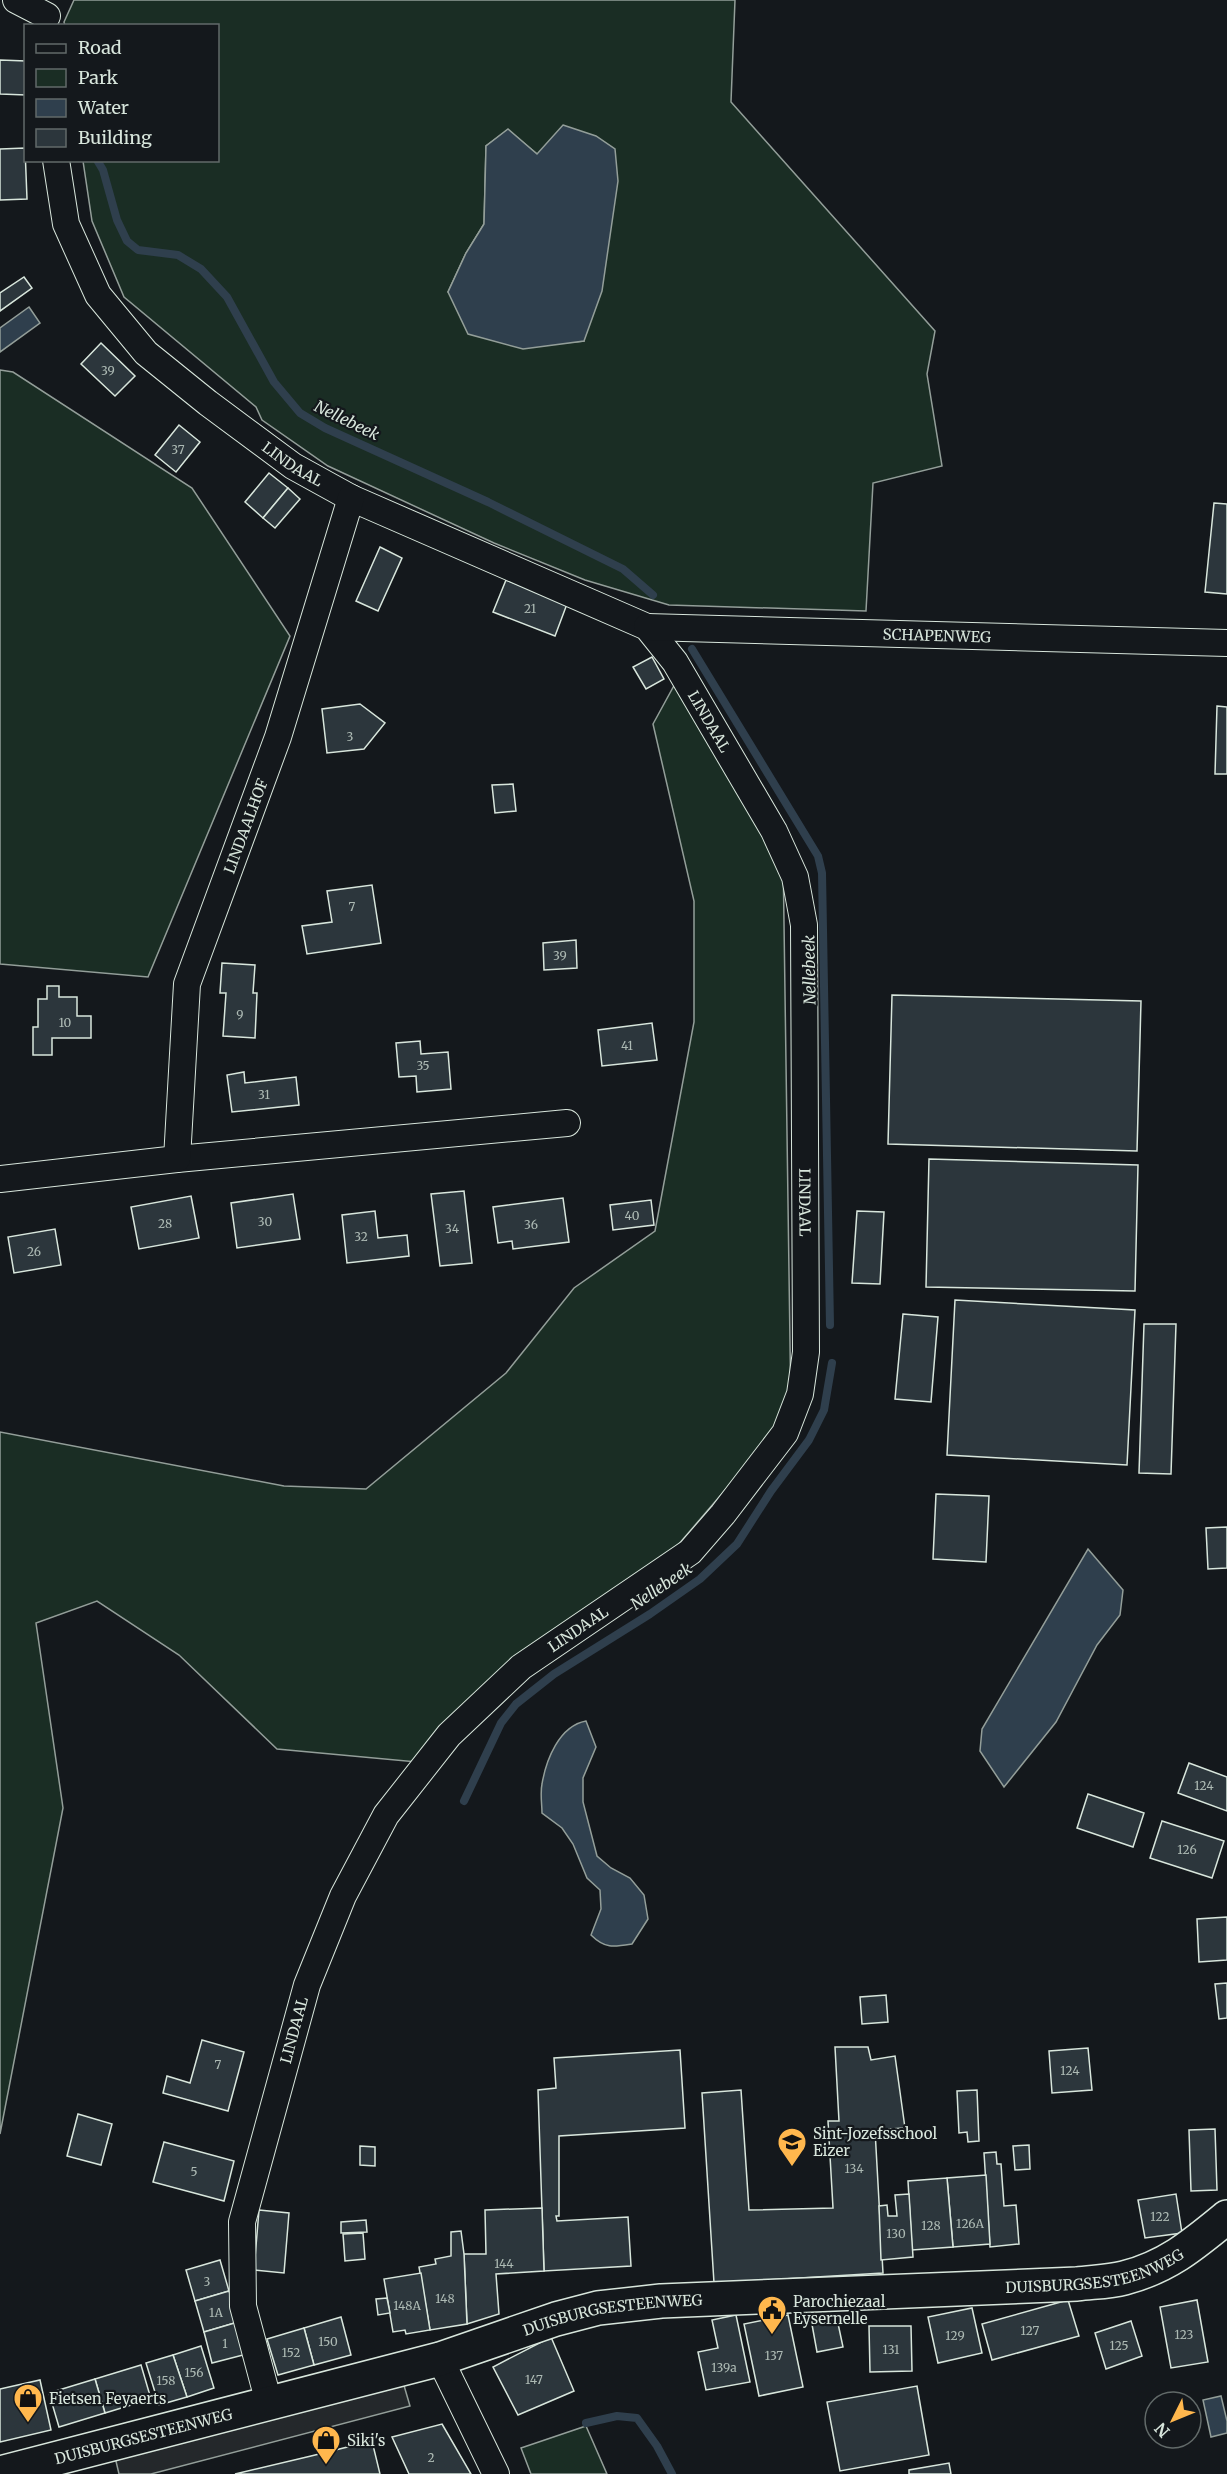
<svg xmlns="http://www.w3.org/2000/svg" width="1227" height="2474" viewBox="0 0 1227 2474" font-family="Merriweather,serif">
<style>
.green{fill:#1a2d24;stroke:#939e99;stroke-width:1.5;fill-rule:evenodd}
.parking{fill:#24282b;stroke:#939e99;stroke-width:1.5}
.water{fill:#2f3f4d;stroke:#939e99;stroke-width:1.5}
.lines{fill:none;stroke-linecap:round;stroke-linejoin:round}
.stream{stroke:#2f3f4d;stroke-width:8}
.building{fill:#2c363c;stroke:#d8e6dc;stroke-width:1.5}
.street-casing{stroke:#d8e6dc;stroke-width:28}
.secondary-casing{stroke:#d8e6dc;stroke-width:36}
.street{stroke:#14181c;stroke-width:26}
.secondary{stroke:#14181c;stroke-width:33}
.labels{text-anchor:middle;dominant-baseline:central;stroke-width:4.5;stroke-linejoin:round;paint-order:stroke}
.number-label{font-size:12px;fill:#adbab4}
.street-label{font-size:15px;fill:#d8e6dc;stroke:#14181c}
.poi-label{font-size:15px;fill:#d8e6dc;stroke:#14181c;text-anchor:start}
.water-label{font-size:16px;font-style:italic;fill:#d8e6dc;stroke:#14181c}
</style>
<rect width="100%" height="100%" fill="#14181c"/>
<g class="green">
<path d="M74,0H735L731,102L935,331L927,374L942,466L873,483L866,611L669,605L585,580L494,543L328,466L262,420L256,407L124,297L92,221L83,161L218,160V26H65L64,22ZM508,130L537,154L584,341L552,344L448,292L466,253L484,224L486,146Z"/>
<polygon points="0,370 13,372 192,488 290,636 148,977 0,964"/>
<polygon points="676,682 783,853 791,1413 678,1545 417,1762 277,1749 179,1655 97,1601 36,1623 63,1808 0,2134 0,1432 284,1486 366,1489 506,1373 574,1288 655,1231 694,1022 694,901 653,724"/>
<polygon points="586,2426 607,2474 531,2474 521,2448"/>
</g>
<polygon class="parking" points="403,2382 410,2406 151,2474 119,2474 115,2457"/>
<g class="water">
<polygon points="563,125 596,136 615,149 618,181 602,291 584,341 523,349 468,334 448,292 466,253 484,224 486,146 508,129 537,154"/>
<polygon points="29,307 40,323 0,352 0,328"/>
<polygon points="1088,1549 1123,1590 1120,1615 1097,1645 1056,1722 1004,1787 980,1751 982,1729"/>
<path d="M586,1721L596,1747L583,1778V1802L597,1856L611,1868L630,1878L644,1895L648,1919L632,1944C614,1947 605,1949 591,1935L601,1909L600,1890L587,1878L573,1844L562,1828L542,1813C542,1804 540,1793 542,1784C546,1760 559,1726 586,1721Z"/>
<polygon points="1221,2396 1227,2421 1227,2433 1211,2437 1203,2400"/>
</g>
<g class="lines">
<g class="stream">
<polyline points="97,160 103,170 117,220 127,241 138,250 178,255 201,269 227,297 274,382 300,413 325,428 488,502 623,569 653,595"/>
<polyline points="692,649 818,856 822,873 830,1325"/>
<polyline points="464,1801 501,1723 516,1704 554,1674 650,1614 700,1579 737,1544 771,1491 809,1440 824,1410 832,1363"/>
<polyline points="586,2423 617,2416 637,2418 657,2446 672,2474"/>
</g>
</g>
<g class="building">
<polygon points="0,60 26,61 26,95 0,94"/>
<polygon points="25,148 27,199 0,200 0,149"/>
<polygon points="24,277 32,288 0,311 0,293"/>
<polygon points="101,343 135,376 115,396 81,364"/>
<polygon points="179,425 200,442 176,472 155,455"/>
<polygon points="269,473 288,488 263,518 245,502"/>
<polygon points="288,488 300,499 275,528 263,518"/>
<polygon points="1214,503 1227,504 1227,594 1205,592"/>
<polygon points="380,547 402,558 378,611 356,601"/>
<polygon points="506,580 567,604 555,636 493,612"/>
<polygon points="652,657 664,679 646,689 633,667"/>
<polygon points="360,704 385,723 364,749 327,753 322,709"/>
<polygon points="1217,706 1227,707 1227,774 1215,774"/>
<polygon points="513,784 516,811 495,813 492,785"/>
<polygon points="372,885 381,943 307,954 302,926 332,922 327,891"/>
<polygon points="576,940 577,968 544,970 543,943"/>
<polygon points="222,963 255,965 253,993 257,993 255,1038 223,1036 226,993 220,993"/>
<polygon points="47,986 59,986 59,997 77,997 77,1016 91,1016 91,1038 52,1038 52,1055 33,1055 33,1027 38,1027 38,999 47,999"/>
<polygon points="892,995 1141,1001 1137,1151 888,1144"/>
<polygon points="652,1023 657,1060 602,1066 598,1030"/>
<polygon points="420,1041 421,1054 448,1052 451,1089 417,1092 416,1076 399,1077 396,1043"/>
<polygon points="244,1072 245,1083 296,1077 299,1105 232,1112 227,1075"/>
<polygon points="929,1159 1138,1165 1135,1291 926,1287"/>
<polygon points="464,1191 472,1263 440,1266 431,1194"/>
<polygon points="293,1194 300,1239 237,1248 231,1203"/>
<polygon points="191,1196 199,1238 139,1249 131,1207"/>
<polygon points="563,1198 569,1242 513,1249 512,1241 498,1243 493,1207"/>
<polygon points="651,1200 654,1225 613,1230 610,1205"/>
<polygon points="375,1211 378,1238 407,1235 409,1256 347,1263 342,1215"/>
<polygon points="857,1211 884,1212 880,1284 852,1283"/>
<polygon points="55,1229 61,1265 14,1273 8,1237"/>
<polygon points="955,1300 1135,1310 1127,1465 947,1455"/>
<polygon points="903,1314 938,1317 931,1402 895,1399"/>
<polygon points="1144,1324 1176,1324 1171,1474 1139,1473"/>
<polygon points="936,1494 989,1496 986,1562 933,1559"/>
<polygon points="1227,1527 1227,1568 1208,1569 1206,1528"/>
<polygon points="1189,1763 1227,1777 1227,1811 1178,1793"/>
<polygon points="1088,1794 1144,1813 1133,1847 1077,1828"/>
<polygon points="1162,1821 1224,1841 1212,1878 1150,1858"/>
<polygon points="1227,1917 1227,1960 1199,1962 1197,1919"/>
<polygon points="1227,1983 1227,2018 1219,2019 1215,1984"/>
<polygon points="886,1995 888,2022 862,2024 860,1997"/>
<polygon points="202,2040 244,2052 228,2111 163,2093 167,2076 190,2083"/>
<polygon points="835,2047 868,2047 871,2060 895,2056 905,2128 875,2130 883,2273 714,2283 702,2093 741,2090 749,2210 833,2208 828,2121 839,2121"/>
<polygon points="1088,2048 1092,2090 1052,2093 1049,2051"/>
<polygon points="680,2050 685,2128 559,2136 559,2216 556,2216 557,2221 628,2217 631,2266 544,2271 538,2090 556,2088 554,2058"/>
<polygon points="977,2090 979,2141 968,2142 967,2132 959,2133 957,2091"/>
<polygon points="78,2114 112,2124 101,2165 67,2156"/>
<polygon points="1215,2129 1217,2190 1191,2191 1189,2130"/>
<polygon points="164,2142 234,2161 224,2201 153,2182"/>
<polygon points="1029,2145 1030,2169 1015,2170 1013,2146"/>
<polygon points="360,2146 375,2147 375,2166 360,2165"/>
<polygon points="996,2152 997,2164 1001,2164 1004,2206 1016,2205 1019,2244 990,2247 984,2153"/>
<polygon points="986,2175 990,2244 953,2247 947,2178"/>
<polygon points="947,2178 953,2247 912,2250 908,2181"/>
<polygon points="909,2194 913,2257 881,2260 879,2206 887,2205 888,2216 897,2216 895,2195"/>
<polygon points="1176,2194 1182,2233 1145,2238 1138,2200"/>
<polygon points="542,2208 544,2271 496,2274 499,2314 467,2324 464,2254 486,2254 485,2210"/>
<polygon points="259,2210 289,2213 284,2273 254,2270"/>
<polygon points="366,2220 367,2232 341,2233 341,2222"/>
<polygon points="461,2231 464,2254 467,2324 430,2330 419,2267 436,2264 435,2259 451,2256 451,2232"/>
<polygon points="363,2233 365,2259 345,2261 343,2234"/>
<polygon points="220,2260 229,2291 195,2301 186,2270"/>
<polygon points="421,2273 430,2330 406,2334 405,2330 393,2332 384,2279"/>
<polygon points="229,2291 238,2322 204,2332 195,2301"/>
<polygon points="387,2298 390,2313 378,2315 376,2299"/>
<polygon points="1068,2300 1079,2336 992,2360 982,2324"/>
<polygon points="1197,2300 1208,2362 1171,2368 1160,2307"/>
<polygon points="972,2308 982,2353 938,2363 928,2317"/>
<polygon points="836,2314 843,2347 817,2352 811,2319"/>
<polygon points="736,2315 750,2382 706,2390 698,2352 718,2348 712,2320"/>
<polygon points="788,2315 803,2387 759,2396 744,2324"/>
<polygon points="341,2317 351,2355 314,2365 304,2328"/>
<polygon points="1131,2321 1142,2356 1106,2369 1095,2333"/>
<polygon points="238,2322 247,2354 212,2363 204,2332"/>
<polygon points="869,2326 911,2326 912,2371 870,2372"/>
<polygon points="304,2328 314,2365 278,2375 267,2339"/>
<polygon points="551,2337 574,2391 518,2415 493,2367"/>
<polygon points="201,2346 214,2388 187,2397 173,2355"/>
<polygon points="173,2355 187,2397 159,2405 146,2363"/>
<polygon points="141,2365 151,2399 105,2413 95,2379"/>
<polygon points="95,2379 105,2413 59,2427 49,2393"/>
<polygon points="40,2380 51,2430 0,2442 0,2389"/>
<polygon points="917,2386 929,2455 840,2471 827,2402"/>
<polygon points="442,2424 471,2474 409,2474 392,2437"/>
<polygon points="372,2441 380,2474 235,2474 311,2456"/>
<polygon points="949,2463 951,2474 909,2474 909,2470"/>
</g>
<g class="lines">
<g class="street-casing">
<g id="street">
<polyline points="16,0 47,16"/>
<path id="s1" d="M56,160L66,224L98,295L146,353L208,403L293,466L351,498L647,627L675,662L774,831L795,877L804,925L806,1352L800,1394L785,1433L723,1514L690,1552L521,1667L449,1735L386,1815L343,1896L307,1985L242,2222L243,2306L269,2403"/>
<path id="s2" d="M647,627L1227,643"/>
<polyline points="177,1159 567,1123"/>
<path id="s3" d="M0,1179L177,1159L187,984L278,737L351,498"/>
<polyline points="440,2359 496,2474"/>
</g>
</g>
<g class="secondary-casing">
<g id="secondary">
<path id="s4" d="M0,2473L440,2359L556,2319L598,2308L661,2301L1077,2284C1092,2282 1109,2282 1124,2278C1167,2267 1193,2245 1227,2217"/>
</g>
</g>
<use href="#street" class="street"/>
<use href="#secondary" class="secondary"/>
</g>
<defs>
<g id="school-pin" transform="scale(1.5)"><path d="M0 17L-7.5 6A9.5 9.5 0 1 1 7.5 6Z" fill="#ffb74d" stroke="#14181c"/><path d="M0-5L7-2L0 1L-7-2ZM-4 1L0 2.5L4 1V4Q0 6-4 4Z" fill="#111"/></g>
<g id="civic-pin" transform="scale(1.5)"><path d="M0 17L-7.5 6A9.5 9.5 0 1 1 7.5 6Z" fill="#ffb74d" stroke="#14181c"/><path d="M-.6-6.5H3V-4.5H.6V-3L4-1V1h2V6H-6V1h2V-1L-.6-3ZM-1.2 2.5V6h2.4V2.5Z" fill="#111"/></g>
<g id="shop-pin" transform="scale(1.5)"><path d="M0 17L-7.5 6A9.5 9.5 0 1 1 7.5 6Z" fill="#ffb74d" stroke="#14181c"/><path d="M-5-2.5h2.3a2.7 3.5 0 0 1 5.4 0H5L5.5 6h-11ZM-1.5-2.5h3a1.5 2.3 0 0 0-3 0Z" fill="#111"/></g>
</defs>
<g fill-rule="evenodd">
<use href="#school-pin" x="792" y="2142"/>
<use href="#civic-pin" x="772" y="2310"/>
<use href="#shop-pin" x="28" y="2398"/>
<use href="#shop-pin" x="326" y="2440"/>
</g>
<g class="labels">
<g class="number-label">
<text x="108" y="370">39</text>
<text x="178" y="449">37</text>
<text x="530" y="608">21</text>
<text x="350" y="736">3</text>
<text x="352" y="906">7</text>
<text x="560" y="955">39</text>
<text x="240" y="1014">9</text>
<text x="65" y="1022">10</text>
<text x="627" y="1045">41</text>
<text x="423" y="1065">35</text>
<text x="264" y="1094">31</text>
<text x="632" y="1215">40</text>
<text x="265" y="1221">30</text>
<text x="165" y="1223">28</text>
<text x="531" y="1224">36</text>
<text x="452" y="1228">34</text>
<text x="361" y="1236">32</text>
<text x="34" y="1251">26</text>
<text x="1204" y="1785">124</text>
<text x="1187" y="1849">126</text>
<text x="218" y="2064">7</text>
<text x="1070" y="2070">124</text>
<text x="854" y="2168">134</text>
<text x="194" y="2171">5</text>
<text x="1160" y="2216">122</text>
<text x="970" y="2223">126A</text>
<text x="931" y="2225">128</text>
<text x="896" y="2233">130</text>
<text x="504" y="2263">144</text>
<text x="207" y="2281">3</text>
<text x="445" y="2298">148</text>
<text x="407" y="2305">148A</text>
<text x="216" y="2312">1A</text>
<text x="1030" y="2330">127</text>
<text x="1184" y="2334">123</text>
<text x="955" y="2335">129</text>
<text x="328" y="2341">150</text>
<text x="225" y="2343">1</text>
<text x="1119" y="2345">125</text>
<text x="891" y="2349">131</text>
<text x="291" y="2352">152</text>
<text x="774" y="2355">137</text>
<text x="724" y="2367">139a</text>
<text x="194" y="2372">156</text>
<text x="534" y="2379">147</text>
<text x="166" y="2380">158</text>
<text x="431" y="2457">2</text>
</g>
<g class="street-label">
<text stroke="none"><textPath href="#s1" startOffset="402">LINDAAL</textPath></text>
<text stroke="none"><textPath href="#s2" startOffset="290">SCHAPENWEG</textPath></text>
<text stroke="none"><textPath href="#s1" startOffset="906">LINDAAL</textPath></text>
<text stroke="none"><textPath href="#s3" startOffset="522">LINDAALHOF</textPath></text>
<text stroke="none"><textPath href="#s1" startOffset="1410">LINDAAL</textPath></text>
<text transform="translate(578 1629) rotate(-34)">LINDAAL</text>
<text transform="translate(294 2030) rotate(-75)">LINDAAL</text>
<text stroke="none"><textPath href="#s4" startOffset="1120">DUISBURGSESTEENWEG</textPath></text>
<text stroke="none"><textPath href="#s4" startOffset="634">DUISBURGSESTEENWEG</textPath></text>
<text stroke="none"><textPath href="#s4" startOffset="148">DUISBURGSESTEENWEG</textPath></text>
</g>
<g class="poi-label">
<text x="813" y="2133">Sint-Jozefsschool<tspan x="813" dy="17">Eizer</tspan></text>
<text x="793" y="2301">Parochiezaal<tspan x="793" dy="17">Eysernelle</tspan></text>
<text x="49" y="2398">Fietsen Feyaerts</text>
<text x="347" y="2440">Siki's</text>
</g>
<g class="water-label">
<text transform="translate(347 420) rotate(26)">Nellebeek</text>
<text transform="translate(809 970) rotate(-91)">Nellebeek</text>
<text transform="translate(661 1586) rotate(-34)">Nellebeek</text>
</g>
</g>
<rect x="24" y="24" width="195" height="138" fill="#14181c" stroke="#626a69" stroke-width="1.5"/>
<rect x="36" y="44" width="30" height="9" fill="#14181c" stroke="#626a69" stroke-width="1.5"/>
<text x="78" y="54" font-size="18" fill="#d8e6dc">Road</text>
<rect x="36" y="69" width="30" height="18" fill="#1a2d24" stroke="#626a69" stroke-width="1.5"/>
<text x="78" y="84" font-size="18" fill="#d8e6dc">Park</text>
<rect x="36" y="99" width="30" height="18" fill="#2f3f4d" stroke="#626a69" stroke-width="1.5"/>
<text x="78" y="114" font-size="18" fill="#d8e6dc">Water</text>
<rect x="36" y="129" width="30" height="18" fill="#2c363c" stroke="#626a69" stroke-width="1.5"/>
<text x="78" y="144" font-size="18" fill="#d8e6dc">Building</text>
<g transform="translate(1173 2420) rotate(227)"><circle r="28" fill="#14181c" stroke="#626a69" stroke-width="1.5"/>
<path d="M0-4.5L10 22L0 15L-10 22Z" fill="#ffb74d"/>
<text y="-9" font-size="16" font-weight="bold" text-anchor="middle" fill="#d8e6dc">N</text>
</g>
</svg>
